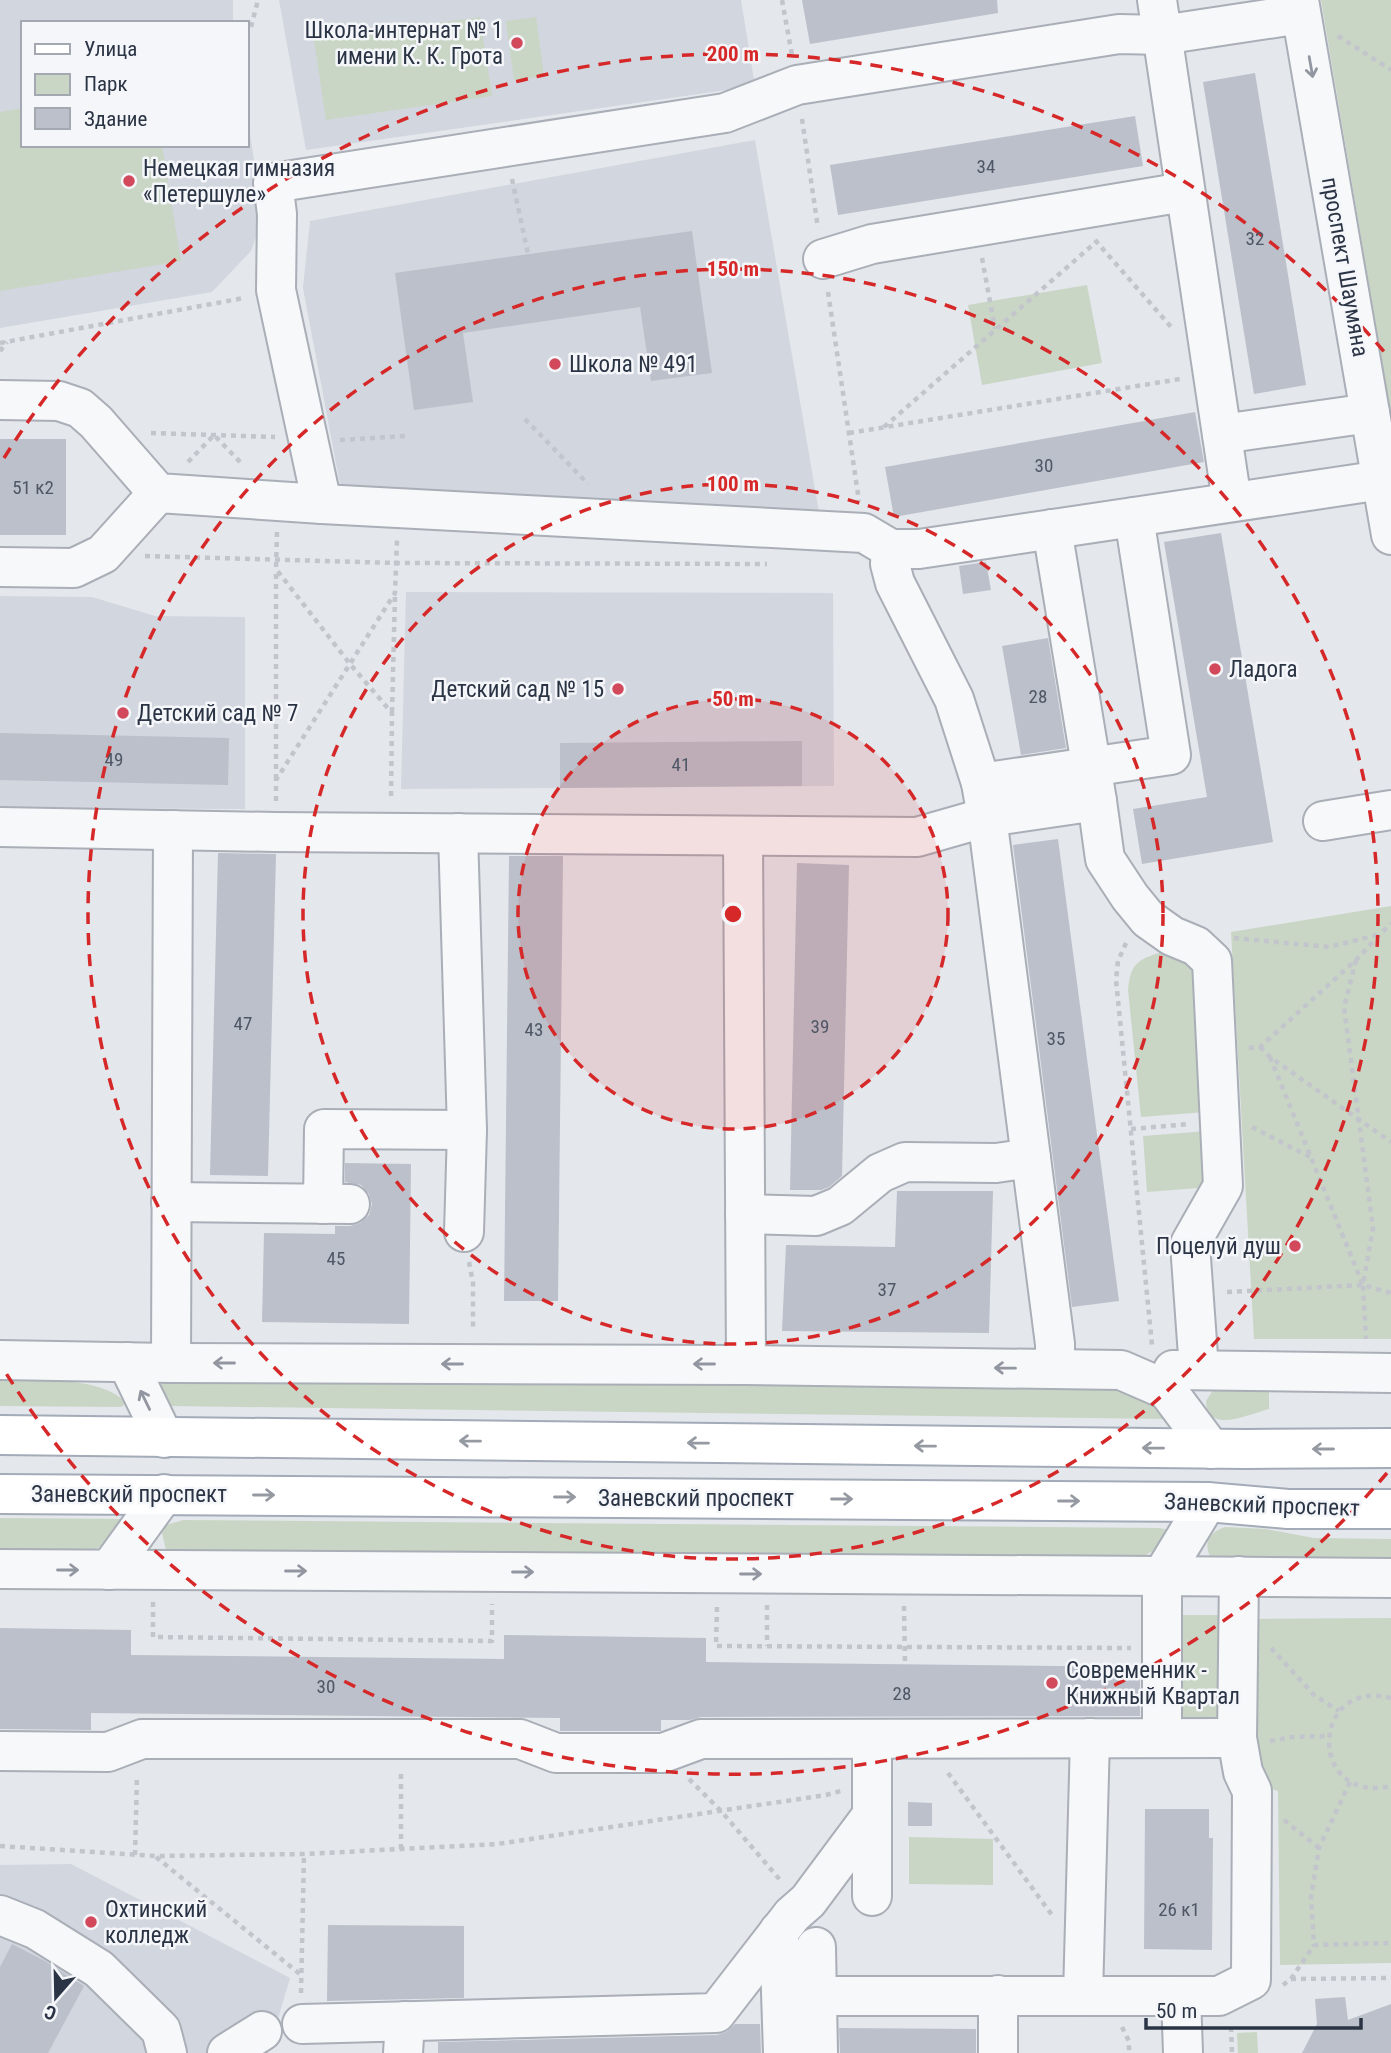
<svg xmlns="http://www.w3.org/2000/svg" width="1391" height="2053" viewBox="0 0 1391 2053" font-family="'Roboto Condensed',sans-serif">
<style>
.built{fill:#d2d6de}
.green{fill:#c9d6c5}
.building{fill:#bbc0ca}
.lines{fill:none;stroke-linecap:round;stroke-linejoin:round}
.minor-casing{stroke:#a9aeb7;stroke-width:42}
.major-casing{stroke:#a3abb8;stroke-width:42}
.path{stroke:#c2c5cb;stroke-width:4.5;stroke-dasharray:5 5;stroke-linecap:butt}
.minor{stroke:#f7f8fa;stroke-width:38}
.major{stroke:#fff;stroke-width:38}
.oneway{stroke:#9196a0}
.oneway2{stroke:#959aa2}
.ring{fill:none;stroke:#d62828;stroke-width:3.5;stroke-dasharray:12 9}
.poi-dot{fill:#d1495b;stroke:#f4f6f9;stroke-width:2.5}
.labels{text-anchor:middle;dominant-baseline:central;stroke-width:5;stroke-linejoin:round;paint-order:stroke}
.number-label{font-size:19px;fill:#4f5766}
.poi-label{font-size:23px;fill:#2b3445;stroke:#f4f6f9;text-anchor:start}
.street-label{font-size:23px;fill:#2b3445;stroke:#f4f6f9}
.centre{fill:#d62828;stroke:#f4f6f9;stroke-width:3.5}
.ring-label{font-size:21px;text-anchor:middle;font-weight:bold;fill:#d62828;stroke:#f4f6f9;stroke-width:5;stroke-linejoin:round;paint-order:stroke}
</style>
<rect width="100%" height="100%" fill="#e4e7ec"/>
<g class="built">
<polygon points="0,0 233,0 233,23 23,23 23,145 247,145 247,115 263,217 251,251 212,292 0,328"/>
<polygon points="279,0 741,0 755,86 306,150"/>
<polygon points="755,140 819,512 341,490 303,288 310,221"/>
<polygon points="406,592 833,593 834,786 401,789"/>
<polygon points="0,596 92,597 155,616 245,617 245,809 0,808"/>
<polygon points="71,1864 290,1978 268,2053 0,2053 0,1865"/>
</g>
<g class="green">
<polygon points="1321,0 1391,0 1391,415"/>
<polygon points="480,17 492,96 326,120 314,40"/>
<polygon points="536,17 544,76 514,80 506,21"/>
<polygon points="23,108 23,145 162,145 181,261 0,291 0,112"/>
<polygon points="1087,285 1102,363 982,385 968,305"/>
<polygon points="1391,906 1391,1339 1254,1339 1231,932"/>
<path d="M1162,952L1177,954L1195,969L1206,1112L1141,1117L1128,990C1130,964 1138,959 1162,952Z"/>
<polygon points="1207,1131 1211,1187 1147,1192 1143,1136"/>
<path d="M0,1378C31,1379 104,1377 125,1402L124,1405L121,1407L0,1406Z"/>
<polygon points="178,1379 1128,1387 1151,1394 1165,1419 168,1406 160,1395 161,1385 166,1380"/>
<path d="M1220,1388H1269V1409C1249,1414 1207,1435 1206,1401L1213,1390Z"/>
<polygon points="0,1518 122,1519 124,1521 104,1545 89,1552 0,1551"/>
<path d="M183,1520L1159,1528L1169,1530C1164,1545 1149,1555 1135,1560L174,1554L166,1550L162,1533L166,1525Z"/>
<path d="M1225,1527L1266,1529L1314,1538L1391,1539V1564L1212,1560C1202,1544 1209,1532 1225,1527Z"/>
<rect x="1171" y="1615" width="59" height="107"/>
<polygon points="1391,1618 1391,1963 1280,1965 1278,1791 1252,1783 1251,1619"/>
<polygon points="909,1837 993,1839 993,1885 909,1884"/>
<polygon points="1257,2032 1258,2053 1238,2053 1237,2033"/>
</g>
<g class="building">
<polygon points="802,0 997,0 998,13 810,44"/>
<polygon points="1255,73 1306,385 1254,394 1203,82"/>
<polygon points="1135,116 1143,166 838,215 830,165"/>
<polygon points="692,231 712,373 651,381 640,307 463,333 473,402 414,410 395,273"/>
<polygon points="1195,412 1204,462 894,517 885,467"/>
<rect x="0" y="439" width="66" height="96"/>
<polygon points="1221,533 1273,842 1142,864 1133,809 1207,797 1164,542"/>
<polygon points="986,562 991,590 963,594 959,566"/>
<polygon points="1048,638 1066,748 1021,755 1002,646"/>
<polygon points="0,733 229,738 228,785 0,780"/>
<polygon points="802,741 802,786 560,788 560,743"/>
<polygon points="1058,839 1119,1301 1072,1307 1013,845"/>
<polygon points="218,853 276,854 268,1176 210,1175"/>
<polygon points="509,856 563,856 558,1301 504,1301"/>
<polygon points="797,863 849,865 842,1176 829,1187 821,1190 790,1190"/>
<polygon points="345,1163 411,1164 409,1324 262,1322 264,1233 335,1234 335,1226 350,1226 360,1223 369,1215 372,1204 369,1194 361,1185 345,1182"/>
<polygon points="897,1191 993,1191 989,1333 782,1331 786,1245 895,1247"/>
<polygon points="0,1628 131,1630 131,1655 504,1659 504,1635 706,1638 706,1662 1140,1667 1140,1716 701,1717 690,1720 661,1720 661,1731 560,1731 560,1718 91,1713 91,1730 0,1729"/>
<polygon points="908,1802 932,1803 932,1826 908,1826"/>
<polygon points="1145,1809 1209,1809 1209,1838 1213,1838 1212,1950 1144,1949"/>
<polygon points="328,1925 464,1926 464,1998 327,2001"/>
<polygon points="12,1944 45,1961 84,1986 48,2053 0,2053 0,1967"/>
<polygon points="1345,1997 1348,2020 1391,2004 1391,2053 1302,2053 1317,2024 1315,1999"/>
<polygon points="735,2024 760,2024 761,2053 438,2053 438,2042 717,2035 726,2032"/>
<polygon points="839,2028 976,2029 976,2053 840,2053"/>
</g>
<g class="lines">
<g class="minor-casing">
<g id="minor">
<polyline points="1157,0 1232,502"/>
<polyline points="1299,0 1391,535"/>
<polyline points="823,259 872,244 1184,192"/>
<polyline points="0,400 59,401 80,408 96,422 158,493 322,504 864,533 891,549 919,549 1382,480"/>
<polyline points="1222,434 1370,413"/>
<polyline points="322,504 276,290 277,214 273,183 725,113 797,85 1119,34 1162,35 1301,14"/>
<polyline points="1052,529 1097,801 1105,859 1130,897 1148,919 1172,936 1196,946 1212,961 1223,1186 1190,1244 1199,1370"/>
<polyline points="891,549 890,564 895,583 954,699 981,783 987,817 1097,801"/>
<polyline points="0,567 74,568 103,554 158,493"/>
<polyline points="981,783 1171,755 1134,517"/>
<polyline points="1323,821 1391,810"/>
<polyline points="0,827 275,832 917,837 987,817 1055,1344 1055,1369"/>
<polyline points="458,833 467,1130 464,1232"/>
<polyline points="743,836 746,1365"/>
<polyline points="171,1202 350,1204"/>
<polyline points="323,1204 324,1129 467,1130"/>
<polyline points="745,1214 816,1216 840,1206 880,1173 905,1162 996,1163 1031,1158"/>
<polyline points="0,1360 171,1363 746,1365 1121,1370 1167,1390 1211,1449"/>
<polyline points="127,1362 164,1438"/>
<polyline points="171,1363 173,830"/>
<polyline points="1173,1370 1391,1373"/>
<polyline points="0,1569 1162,1576 1207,1502"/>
<polyline points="109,1570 164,1494"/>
<polyline points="1162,1738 1162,1576 1391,1578"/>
<polyline points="872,1739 872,1896"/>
<polyline points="0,1751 108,1752 142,1739 520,1739 556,1753 663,1753 701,1739 1237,1738"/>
<polyline points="0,1915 35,1929 99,1969 161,2030 167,2053"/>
<polyline points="779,1931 783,2053"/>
<polyline points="816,1947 818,2053"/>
<polyline points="998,1995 998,2053"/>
<polyline points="817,1996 1181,1996 1183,2053"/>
<polyline points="1083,1996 1090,1738"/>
<polyline points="1181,1996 1219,1996 1251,1980 1252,1791 1243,1772 1237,1738 1239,1576"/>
<polyline points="302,2024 716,2013 792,1915 808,1901 872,1815"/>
<polyline points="227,2053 262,2031"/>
<polyline points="403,2053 405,2021"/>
</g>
</g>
<g class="major-casing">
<g id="major">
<polyline points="0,1435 1245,1449 1391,1448"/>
<polyline points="0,1494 1207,1502 1288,1509 1391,1509"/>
</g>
</g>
<g class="path">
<polyline points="782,0 792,55"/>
<polyline points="251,27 258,0"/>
<polyline points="1338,36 1391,70"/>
<polyline points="802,119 818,228"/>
<polyline points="512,179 528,254"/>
<polyline points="1095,240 1172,328"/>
<polyline points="982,258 995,329"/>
<polyline points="828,292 859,501"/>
<polyline points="0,343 244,298"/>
<polyline points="0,351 7,342"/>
<polyline points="525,419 588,484"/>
<polyline points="884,427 1096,242"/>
<polyline points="151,433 275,437"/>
<polyline points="849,433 1180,379"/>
<polyline points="340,440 405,436"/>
<polyline points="188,462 214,435 243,465"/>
<polyline points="277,532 276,569 350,664 392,713 391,801"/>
<polyline points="145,556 396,563 767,564"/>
<polyline points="392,712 395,595"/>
<polyline points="276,779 276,570"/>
<polyline points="276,801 276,780 395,593 397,540"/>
<polyline points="1234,938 1329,947 1377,935"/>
<polyline points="1126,943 1118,961 1116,980 1152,1345"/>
<polyline points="1356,960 1344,1007 1373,1228 1363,1285 1366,1339"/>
<polyline points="1260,1047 1270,1057 1391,1142"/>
<polyline points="1249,1048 1260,1047 1356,960 1391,923"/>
<polyline points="1270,1057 1363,1285 1391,1293"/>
<polyline points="1252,1127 1310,1157"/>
<polyline points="1131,1129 1189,1124"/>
<polyline points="469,1262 473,1283 473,1330"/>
<polyline points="1227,1292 1363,1285"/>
<polyline points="153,1602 153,1637 492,1641 492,1604"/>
<polyline points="767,1605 767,1646"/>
<polyline points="904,1606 905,1664"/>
<polyline points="717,1607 716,1646 1131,1648"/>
<polyline points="1271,1648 1314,1695 1339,1711"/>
<path d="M1391,1698C1310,1677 1307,1805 1391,1786"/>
<polyline points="1270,1741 1292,1737 1328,1736"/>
<polyline points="948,1773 1052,1915"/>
<polyline points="689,1779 721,1811 781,1881"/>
<polyline points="1350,1782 1319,1848 1311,1897 1314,1945 1391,1943"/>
<polyline points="1284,1820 1319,1848"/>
<polyline points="0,1846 156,1856 304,1854 497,1844 826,1795 841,1791"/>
<polyline points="401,1849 401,1773"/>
<polyline points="135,1855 137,1775"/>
<polyline points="156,1857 301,1975"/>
<polyline points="1291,1979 1391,1978"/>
<polyline points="1283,1985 1291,1979 1314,1945"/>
<polyline points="301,1993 304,1854"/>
<polyline points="1122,2027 1129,2041 1129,2053"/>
<polyline points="1231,2027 1232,2053"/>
</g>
<use href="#minor" class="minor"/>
<use href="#major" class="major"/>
</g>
<defs><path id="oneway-shaft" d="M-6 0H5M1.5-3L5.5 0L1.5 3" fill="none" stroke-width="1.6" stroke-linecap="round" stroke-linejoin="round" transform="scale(1.75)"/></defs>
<g class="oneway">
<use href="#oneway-shaft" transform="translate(1311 67) rotate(80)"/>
<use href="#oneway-shaft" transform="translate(224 1363) rotate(-180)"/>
<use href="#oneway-shaft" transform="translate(452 1364) rotate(-180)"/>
<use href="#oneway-shaft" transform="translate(704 1364) rotate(-180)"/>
<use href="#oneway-shaft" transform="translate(1005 1368) rotate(-179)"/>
<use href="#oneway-shaft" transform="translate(145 1400) rotate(-116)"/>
<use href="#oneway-shaft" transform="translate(68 1570)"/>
<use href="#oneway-shaft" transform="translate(296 1571)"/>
<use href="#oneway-shaft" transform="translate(523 1572)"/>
<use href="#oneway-shaft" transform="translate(751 1574)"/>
</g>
<g class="oneway2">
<use href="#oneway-shaft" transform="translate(470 1441) rotate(-179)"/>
<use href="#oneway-shaft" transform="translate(698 1443) rotate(-179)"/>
<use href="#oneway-shaft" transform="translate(925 1446) rotate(-179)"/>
<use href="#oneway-shaft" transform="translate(1153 1448) rotate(-179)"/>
<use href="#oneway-shaft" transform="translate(1323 1449) rotate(180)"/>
<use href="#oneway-shaft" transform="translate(264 1495)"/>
<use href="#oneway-shaft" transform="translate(565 1497)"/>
<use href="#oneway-shaft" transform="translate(842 1499)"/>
<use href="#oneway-shaft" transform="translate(1069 1501)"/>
</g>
<circle cx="733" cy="914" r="215" fill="#d62828" fill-opacity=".12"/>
<g class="ring">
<circle cx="733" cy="914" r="215"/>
<circle cx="733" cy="914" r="430"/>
<circle cx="733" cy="914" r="645"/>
<path d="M1387 1473A860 860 0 0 1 4 1370M4 458A860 860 0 0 1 1387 355"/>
</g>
<g class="poi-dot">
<circle cx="517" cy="43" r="7"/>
<circle cx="129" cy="181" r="7"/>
<circle cx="555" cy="364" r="7"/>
<circle cx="1215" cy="669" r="7"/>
<circle cx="618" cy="689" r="7"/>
<circle cx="123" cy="713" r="7"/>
<circle cx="1295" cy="1246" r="7"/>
<circle cx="1052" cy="1683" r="7"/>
<circle cx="91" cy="1922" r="7"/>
</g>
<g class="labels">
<g class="number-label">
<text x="986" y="166">34</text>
<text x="1255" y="238">32</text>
<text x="1044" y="465">30</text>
<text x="33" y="487">51 к2</text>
<text x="1038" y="696">28</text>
<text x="114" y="759">49</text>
<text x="681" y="764">41</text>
<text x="243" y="1023">47</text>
<text x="820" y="1026">39</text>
<text x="534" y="1029">43</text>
<text x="1056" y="1038">35</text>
<text x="336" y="1258">45</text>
<text x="887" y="1289">37</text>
<text x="326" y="1686">30</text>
<text x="902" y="1693">28</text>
<text x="1179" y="1909">26 к1</text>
</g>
<g class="poi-label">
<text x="503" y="30" text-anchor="end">Школа-интернат № 1<tspan x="503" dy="26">имени К. К. Грота</tspan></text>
<text x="143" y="168">Немецкая гимназия<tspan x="143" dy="26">«Петершуле»</tspan></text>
<text x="569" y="364">Школа № 491</text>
<text x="1229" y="669">Ладога</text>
<text x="604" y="689" text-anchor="end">Детский сад № 15</text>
<text x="137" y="713">Детский сад № 7</text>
<text x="1281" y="1246" text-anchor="end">Поцелуй душ</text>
<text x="1066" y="1670">Современник -<tspan x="1066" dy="26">Книжный Квартал</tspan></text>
<text x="105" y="1909">Охтинский<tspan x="105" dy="26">колледж</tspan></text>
</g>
<g class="street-label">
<text transform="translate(1345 267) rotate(80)">проспект Шаумяна</text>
<text x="129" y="1494">Заневский проспект</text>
<text x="696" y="1498">Заневский проспект</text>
<text transform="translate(1262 1505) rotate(2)">Заневский проспект</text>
</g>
</g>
<circle cx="733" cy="914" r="10" class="centre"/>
<g class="ring-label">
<text x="733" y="61">200 m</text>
<text x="733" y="276">150 m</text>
<text x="733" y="491">100 m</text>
<text x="733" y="706">50 m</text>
</g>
<rect x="21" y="21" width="228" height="126" fill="#f4f6f9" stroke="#a4a8b1" stroke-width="2"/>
<rect x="35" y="44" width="35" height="10" fill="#ffffff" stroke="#a4a8b1" stroke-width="2"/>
<text x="84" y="56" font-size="21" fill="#2b3445">Улица</text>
<rect x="35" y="74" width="35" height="21" fill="#c9d6c5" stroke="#a4a8b1" stroke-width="2"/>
<text x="84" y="91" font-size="21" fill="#2b3445">Парк</text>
<rect x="35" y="108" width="35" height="21" fill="#bbc0ca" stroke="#a4a8b1" stroke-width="2"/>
<text x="84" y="126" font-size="21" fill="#2b3445">Здание</text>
<g transform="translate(56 1997) rotate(200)" stroke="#f4f6f9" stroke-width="5" paint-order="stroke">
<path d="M0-5L12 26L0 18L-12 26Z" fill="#2b3445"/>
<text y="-10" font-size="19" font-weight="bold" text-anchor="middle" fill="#2b3445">С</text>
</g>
<path d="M1146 2018v10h215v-10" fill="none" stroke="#2b3445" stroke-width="3.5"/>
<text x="1156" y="2018" font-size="21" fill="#2b3445" stroke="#f4f6f9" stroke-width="5" paint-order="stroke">50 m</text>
</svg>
